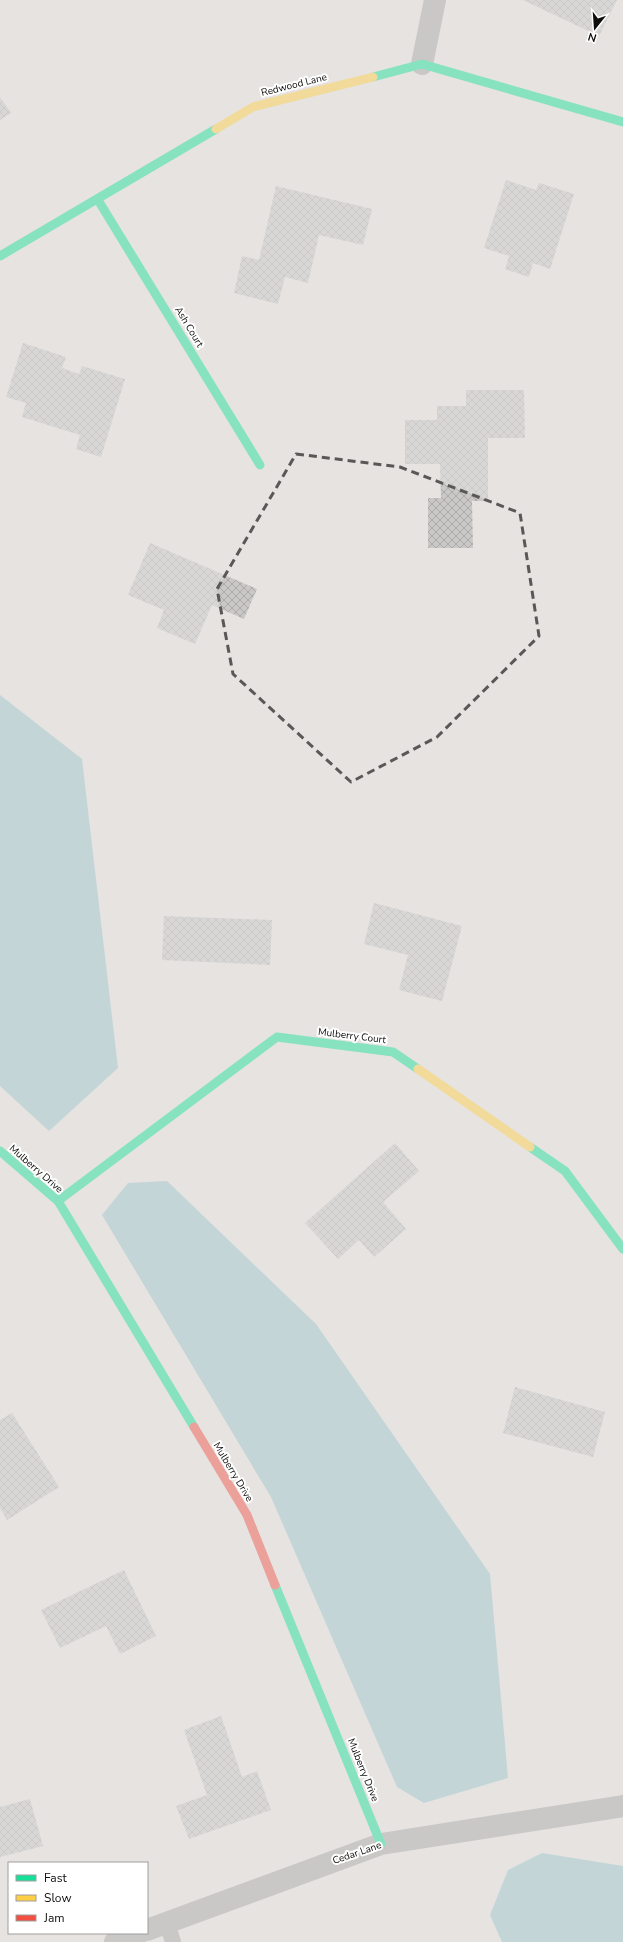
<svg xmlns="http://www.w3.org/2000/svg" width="623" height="1942" viewBox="0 0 623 1942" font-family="'Nunito Sans',sans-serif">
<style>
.water{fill:#99c4c8}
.building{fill:url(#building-cross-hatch)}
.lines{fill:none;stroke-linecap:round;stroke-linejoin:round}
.lane{stroke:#a8a7a5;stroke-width:16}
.street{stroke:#a8a7a5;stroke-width:22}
.fast{stroke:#16e098;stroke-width:9}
.slow{stroke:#ffcf43;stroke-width:9}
.jam{stroke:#f24e42;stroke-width:9}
.marked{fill:none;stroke:#5a5857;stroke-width:3;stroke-dasharray:8 5;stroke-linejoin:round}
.labels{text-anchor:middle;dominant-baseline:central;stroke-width:4;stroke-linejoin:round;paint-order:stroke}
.street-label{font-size:10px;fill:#0f0d0c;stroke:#fff}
</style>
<defs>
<pattern id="building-cross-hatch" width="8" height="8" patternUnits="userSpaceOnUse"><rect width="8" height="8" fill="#cac8c7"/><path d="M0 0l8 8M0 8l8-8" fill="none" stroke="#acabaa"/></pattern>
</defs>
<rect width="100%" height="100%" fill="#e6e3e1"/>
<g class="water">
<polygon points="0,695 82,759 118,1068 49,1131 0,1086"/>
<polygon points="167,1181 316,1324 490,1574 508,1778 424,1803 397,1787 271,1497 102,1215 128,1183"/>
<polygon points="542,1853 623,1866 623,1942 502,1942 490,1915 508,1870"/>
</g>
<g class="building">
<polygon points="523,0 617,0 599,36"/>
<polygon points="0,97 11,113 0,120"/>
<polygon points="506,180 536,190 539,183 574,194 550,269 533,263 529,277 505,269 509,256 484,248"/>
<polygon points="276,186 372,209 363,245 319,235 308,283 285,277 278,304 234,293 242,256 259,260"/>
<polygon points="23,343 66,357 62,368 79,374 82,366 125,379 101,457 76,449 80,435 22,417 26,403 6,397"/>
<polygon points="466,390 524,390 525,438 488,438 488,501 472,501 473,548 428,548 428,498 441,498 440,464 405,464 405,420 437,420 437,406 466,406"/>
<polygon points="150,543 257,589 244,619 212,605 195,644 157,628 164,610 128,595"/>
<polygon points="374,903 462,926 442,1001 399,990 408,955 364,944"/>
<polygon points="164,916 272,920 270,965 162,960"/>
<polygon points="395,1143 419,1171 383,1202 406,1229 374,1257 359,1240 338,1259 305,1223"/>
<polygon points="515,1387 605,1412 593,1457 503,1433"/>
<polygon points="12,1413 59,1487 7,1520 0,1508 0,1420"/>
<polygon points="124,1570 156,1636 120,1654 106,1626 60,1648 41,1610"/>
<polygon points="221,1716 242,1777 257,1771 271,1810 189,1839 176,1806 207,1795 184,1730"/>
<polygon points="30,1799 43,1846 0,1857 0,1807"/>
</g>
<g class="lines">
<polyline class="lane" points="167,1923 173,1942"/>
<g class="street">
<polyline points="422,64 435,0"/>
<polyline points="147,1930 381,1844 623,1806"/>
<polyline points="115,1942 139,1933"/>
</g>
<g class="fast">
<polyline points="373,77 422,64 623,122"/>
<polyline points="98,200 260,465"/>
<polyline points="0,256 216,129"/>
<polyline points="530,1147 565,1171 623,1249"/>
<polyline points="0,1151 58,1201 194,1427"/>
<polyline points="58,1201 277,1037 393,1052 418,1069"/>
<polyline points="275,1585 381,1844"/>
</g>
<g class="slow">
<polyline points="216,129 253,107 373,77"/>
<polyline points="418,1069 530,1147"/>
</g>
<polyline class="jam" points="194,1427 247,1515 275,1585"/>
</g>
<path d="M0 0H623V1942H0ZM296,454L400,467L520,513L539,636L437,737L351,782L233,674L217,589Z" fill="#e6e3e1" fill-opacity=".55" fill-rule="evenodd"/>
<path class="marked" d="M296,454L400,467L520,513L539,636L437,737L351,782L233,674L217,589Z"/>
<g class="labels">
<g class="street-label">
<text transform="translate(294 85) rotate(-14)">Redwood Lane</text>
<text transform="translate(189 327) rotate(59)">Ash Court</text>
<text transform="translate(352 1036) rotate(7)">Mulberry Court</text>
<text transform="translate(36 1169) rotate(41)">Mulberry Drive</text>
<text transform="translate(233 1472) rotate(59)">Mulberry Drive</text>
<text transform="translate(363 1770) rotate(68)">Mulberry Drive</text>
<text transform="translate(357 1853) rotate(-19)">Cedar Lane</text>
</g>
</g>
<rect x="8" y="1862" width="140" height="72" fill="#ffffff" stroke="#9f9e9e"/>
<rect x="16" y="1875" width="20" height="6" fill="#16e098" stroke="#9f9e9e"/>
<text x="44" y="1882" font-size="12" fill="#0f0d0c">Fast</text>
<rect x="16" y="1895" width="20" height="6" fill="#ffcf43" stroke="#9f9e9e"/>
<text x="44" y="1902" font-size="12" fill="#0f0d0c">Slow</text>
<rect x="16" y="1915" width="20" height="6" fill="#f24e42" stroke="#9f9e9e"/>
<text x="44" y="1922" font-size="12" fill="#0f0d0c">Jam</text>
<g transform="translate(595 28) rotate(197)" stroke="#ffffff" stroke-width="3" paint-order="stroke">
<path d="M0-3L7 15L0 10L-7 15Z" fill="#0f0d0c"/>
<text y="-6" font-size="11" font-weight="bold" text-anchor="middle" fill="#0f0d0c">N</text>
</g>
</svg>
